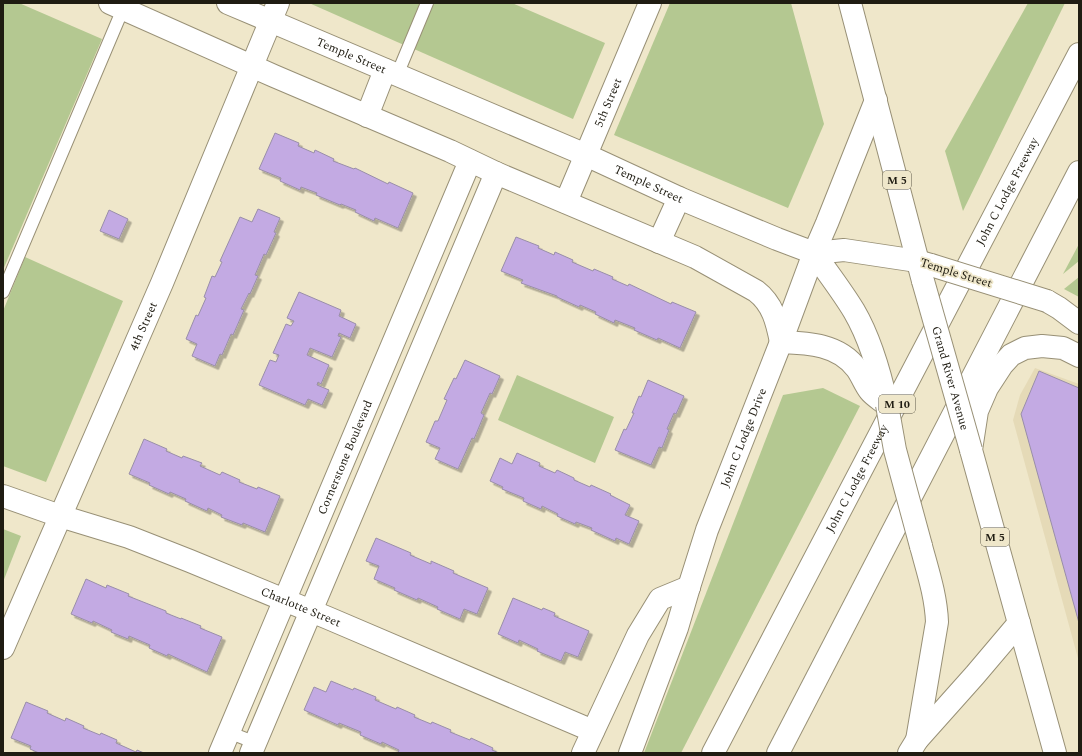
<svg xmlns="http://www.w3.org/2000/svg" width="1082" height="756" viewBox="0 0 1082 756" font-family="Spectral,serif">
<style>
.built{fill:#e5dab7}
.green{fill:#b4c891}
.building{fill:#c3aae3;stroke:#998ea8;filter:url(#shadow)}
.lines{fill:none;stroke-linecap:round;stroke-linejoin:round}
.service-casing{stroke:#989076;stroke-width:14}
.minor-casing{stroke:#989076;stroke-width:24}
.tertiary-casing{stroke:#989076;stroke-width:24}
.secondary-casing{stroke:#989076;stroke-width:24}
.primary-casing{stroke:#989076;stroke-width:24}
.motorway-casing{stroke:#989076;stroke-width:24}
.service{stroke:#fff;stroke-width:12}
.minor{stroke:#fff;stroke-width:22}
.tertiary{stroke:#fff;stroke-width:22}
.secondary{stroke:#fff;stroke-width:22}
.primary{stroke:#fff;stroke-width:22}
.motorway{stroke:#fff;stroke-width:22}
.minor-bridge-casing{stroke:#989076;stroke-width:24;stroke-linecap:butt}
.primary-bridge-casing{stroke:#989076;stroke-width:24;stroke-linecap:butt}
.minor-bridge{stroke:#fff;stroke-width:22}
.primary-bridge{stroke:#fff;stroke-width:22}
.labels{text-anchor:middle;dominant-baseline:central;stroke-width:3.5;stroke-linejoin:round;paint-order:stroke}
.shield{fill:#efe7ca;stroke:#5d5949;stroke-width:1}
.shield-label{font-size:11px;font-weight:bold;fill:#1f1c12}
.street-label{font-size:12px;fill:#1f1c12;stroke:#efe7ca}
</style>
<defs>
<filter id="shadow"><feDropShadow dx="3.5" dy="3.5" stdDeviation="0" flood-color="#0004"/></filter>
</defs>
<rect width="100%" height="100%" fill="#efe7ca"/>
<polygon class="built" points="1035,368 1079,384 1079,662 1013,420 1020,395"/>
<g class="green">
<polygon points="3,3 19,3 102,39 3,270"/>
<polygon points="309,3 421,3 404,45"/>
<polygon points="434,3 512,3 605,43 573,119 414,49"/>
<polygon points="670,3 791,3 824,124 788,208 614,135"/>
<polygon points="1028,3 1065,3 963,211 945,151"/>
<polygon points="1079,244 1079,261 1063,274"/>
<polygon points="25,257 123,301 46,482 3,466 3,311"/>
<polygon points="1079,277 1079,297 1064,289"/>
<polygon points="517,375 614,417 595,463 498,420"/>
<polygon points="823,388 860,406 681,753 644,753 783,395"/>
<polygon points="3,529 21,536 3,582"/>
</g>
<g class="building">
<polygon points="275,133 299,143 298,146 314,153 315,150 334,159 333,161 354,169 355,168 388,184 389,182 413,193 398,228 375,218 374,221 355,212 356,210 341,204 340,205 316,195 317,193 301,187 300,190 280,181 281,178 259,169"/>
<polygon points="258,209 280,218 274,232 276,233 266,255 264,254 255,275 258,276 250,294 249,293 241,309 244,310 233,335 231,334 222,355 220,354 215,366 192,356 197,344 186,339 196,315 198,316 206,298 204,297 212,276 215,277 222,262 220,261 240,217 252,222"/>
<polygon points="109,210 128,219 119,239 100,231"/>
<polygon points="516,237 539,246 538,248 554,255 555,252 573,260 572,262 593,271 594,269 613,277 612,279 628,286 629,284 671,304 672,302 696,312 680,348 658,338 657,340 634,330 635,328 615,320 614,323 595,314 596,312 580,305 579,307 557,297 557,296 521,283 523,280 501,271"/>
<polygon points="299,292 341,310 339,316 356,324 350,338 339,333 338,336 341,337 332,357 310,348 307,355 329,365 321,384 318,382 317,385 329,390 322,405 308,399 305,405 259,385 270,360 276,362 279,355 273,353 286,324 291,326 294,321 287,318"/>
<polygon points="465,360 500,376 492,394 490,393 481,413 484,415 474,439 472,438 458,469 435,459 440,448 426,442 435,421 438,421 447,400 444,399 454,378 456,379"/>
<polygon points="1039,371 1079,388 1079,623 1021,414"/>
<polygon points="648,380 684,396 676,414 674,413 667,429 669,430 662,448 659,447 651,465 615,450 624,429 626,430 634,413 632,413 639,396 641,397"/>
<polygon points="144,439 167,449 166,451 182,458 183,456 202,463 200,466 220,475 222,472 240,480 239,482 257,489 258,487 280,496 265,532 243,523 242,525 221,517 222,515 208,508 207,511 185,501 186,499 170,492 169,494 149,485 150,483 129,474"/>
<polygon points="517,453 540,463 539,466 555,473 557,470 574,478 574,480 590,487 591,485 611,494 610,495 630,505 625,515 639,521 629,544 616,538 615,541 591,530 592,528 576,522 575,524 557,516 558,514 542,506 541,509 523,501 524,498 502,489 503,487 490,481 500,458 512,464"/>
<polygon points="376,538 411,553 410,555 431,564 431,561 454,571 453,573 488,588 477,614 464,609 460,619 437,609 438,607 418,598 417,600 394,590 395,588 374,579 379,566 366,561"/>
<polygon points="86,579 106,588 107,585 129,594 128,596 166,611 166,613 181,619 181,618 201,626 200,628 222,637 207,672 168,654 167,656 149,648 150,645 129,636 128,639 111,632 112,630 93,621 92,623 71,614"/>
<polygon points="513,598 542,610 543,608 555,613 554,616 589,631 578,657 565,652 561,661 537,651 538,649 519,640 518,643 498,634"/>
<polygon points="331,681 353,690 354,688 376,697 375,700 396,709 397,707 415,715 414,717 431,724 432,722 451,730 450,732 470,740 471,738 493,748 492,750 499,753 401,753 398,752 399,750 382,742 381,744 360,735 361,732 339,723 338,725 304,710 314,687 326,692"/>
<polygon points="26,702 48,711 47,713 65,721 66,718 84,726 83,728 100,735 101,733 117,740 116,743 136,752 137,750 144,753 39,753 30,749 31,746 11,738"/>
</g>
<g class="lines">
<g class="service-casing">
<g id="service">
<polyline points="397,75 427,3"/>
<polyline points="3,292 125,4"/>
<polyline points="228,732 256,743"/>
</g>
</g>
<g class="minor-casing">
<g id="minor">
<path id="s1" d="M566,202L650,3"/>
<polyline points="814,253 844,250 917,261 931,265"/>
<polyline points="1047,301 1059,308 1079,323"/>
<path id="s2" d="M3,496L60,516L129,537L190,561L328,618L593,731"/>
<path id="s3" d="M3,648L162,283L278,3"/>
<path id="s4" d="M220,753L470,161"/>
<polyline points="251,753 496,173"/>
</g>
</g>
<g class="tertiary-casing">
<g id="tertiary">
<path d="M110,3L274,76L450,151L496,173L695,257L756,291C773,304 777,322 781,342"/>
<path id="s5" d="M228,3L586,155L679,198L777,239L814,253"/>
<polyline points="367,116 385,70"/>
<polyline points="659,242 679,198"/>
</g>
</g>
<g class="secondary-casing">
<polyline id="secondary" points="583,753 638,635 660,599 689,587"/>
</g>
<g class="primary-casing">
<g id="primary">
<polyline points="850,3 923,281"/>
<path d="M814,253C827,272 842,291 854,311C871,340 880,373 887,405"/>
<path d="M781,342C808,343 839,344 857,369C862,376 865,385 870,391C874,396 881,400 887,405"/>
<path id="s6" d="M689,587L707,530L781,342L814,253L827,223L876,100"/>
<path d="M917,740L937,622C936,596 928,572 921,546"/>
<polyline points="1055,753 971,450 977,411 987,388 1002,365 1011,355 1025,348 1042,346 1063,348 1079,356"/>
</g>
</g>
<g class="motorway-casing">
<g id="motorway">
<polyline points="630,753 677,628 689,587"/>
<path id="s7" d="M713,753L1079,54"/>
<polyline points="778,753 1079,172"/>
<polyline points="909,753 917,740 975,675 1019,623"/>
</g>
</g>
<use href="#service" class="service"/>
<use href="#minor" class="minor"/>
<use href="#tertiary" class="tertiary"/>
<use href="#secondary" class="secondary"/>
<use href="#primary" class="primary"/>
<use href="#motorway" class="motorway"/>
<g class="minor-bridge-casing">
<polyline id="minor-bridge" points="931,265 1047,301"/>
</g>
<g class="primary-bridge-casing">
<g id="primary-bridge">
<path id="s8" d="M923,281L971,450"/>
<polyline points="887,405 895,450 921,546"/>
</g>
</g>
<use href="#minor-bridge" class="minor-bridge"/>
<use href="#primary-bridge" class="primary-bridge"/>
</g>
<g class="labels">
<g class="shield">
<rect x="883" y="171" width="28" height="18" rx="3"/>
<rect x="879" y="395" width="36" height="18" rx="3"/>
<rect x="981" y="528" width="28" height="18" rx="3"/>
</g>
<g class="shield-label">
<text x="897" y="180">M 5</text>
<text x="897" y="404">M 10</text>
<text x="995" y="537">M 5</text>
</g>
<g class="street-label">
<text stroke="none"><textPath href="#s5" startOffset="134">Temple Street</textPath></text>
<text stroke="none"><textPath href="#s1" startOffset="108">5th Street</textPath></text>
<text stroke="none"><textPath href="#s5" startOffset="458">Temple Street</textPath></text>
<text stroke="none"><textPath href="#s7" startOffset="634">John C Lodge Freeway</textPath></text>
<text transform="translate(956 273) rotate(17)">Temple Street</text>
<text stroke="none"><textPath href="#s3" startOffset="351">4th Street</textPath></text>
<text stroke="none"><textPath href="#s8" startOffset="101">Grand River Avenue</textPath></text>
<text stroke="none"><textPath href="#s6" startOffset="159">John C Lodge Drive</textPath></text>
<text stroke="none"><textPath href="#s4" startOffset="321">Cornerstone Boulevard</textPath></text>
<text stroke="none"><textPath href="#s7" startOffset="310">John C Lodge Freeway</textPath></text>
<text stroke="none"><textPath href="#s2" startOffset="318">Charlotte Street</textPath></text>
</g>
</g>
<rect width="1082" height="756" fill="none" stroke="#1f1c12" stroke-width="8"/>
</svg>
